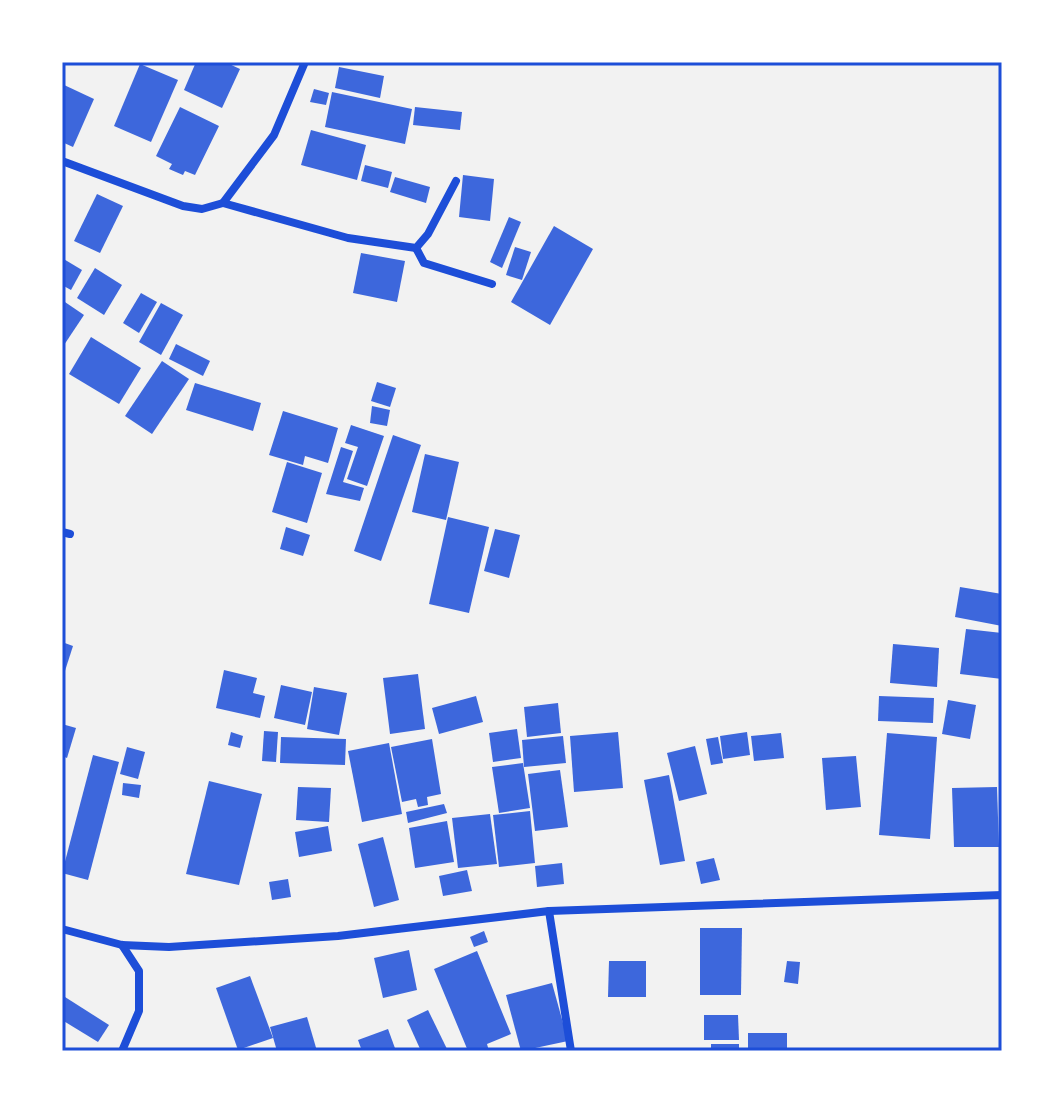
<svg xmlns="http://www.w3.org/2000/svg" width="1064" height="1113" viewBox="0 0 1064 1113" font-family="'Libre Baskerville',serif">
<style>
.building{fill:#3d67dc}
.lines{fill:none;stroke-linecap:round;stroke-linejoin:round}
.minor{stroke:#1d4ed8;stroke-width:8}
.neatline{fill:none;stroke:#1d4ed8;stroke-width:3}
</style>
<rect width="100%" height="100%" fill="#f2f2f2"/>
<g class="building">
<polygon points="196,62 225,62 240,69 222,108 184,90"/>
<polygon points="140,64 178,80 151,142 114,126"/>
<polygon points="339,67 384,76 380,98 335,88"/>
<polygon points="62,84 94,99 73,147 62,142"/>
<polygon points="314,89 329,93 326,105 310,102"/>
<polygon points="332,92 412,109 405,144 325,127"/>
<polygon points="180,107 219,126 195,175 185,171 183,175 169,169 172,164 156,156"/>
<polygon points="415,107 462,112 460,130 413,125"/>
<polygon points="311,130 366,145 357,180 301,165"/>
<polygon points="365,165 392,172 388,188 361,181"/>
<polygon points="463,175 494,179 490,221 459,217"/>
<polygon points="395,177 430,187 426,203 390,192"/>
<polygon points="97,194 123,206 100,253 74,241"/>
<polygon points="509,217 521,222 502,268 490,262"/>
<polygon points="554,226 593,249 550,325 511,302"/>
<polygon points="515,247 531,252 522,280 506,275"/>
<polygon points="361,253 405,261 397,302 353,293"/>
<polygon points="62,258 82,270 71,290 62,285"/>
<polygon points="95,268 122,285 104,315 77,298"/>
<polygon points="141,293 157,302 139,333 123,323"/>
<polygon points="62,300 84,315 64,345 62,344"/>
<polygon points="161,303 183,315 161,355 139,342"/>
<polygon points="91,337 141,368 119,404 69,374"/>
<polygon points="176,344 210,361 203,376 169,359"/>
<polygon points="162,361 189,379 152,434 125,416"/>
<polygon points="377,382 396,388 390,407 371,401"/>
<polygon points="195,383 261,403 253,431 186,410"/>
<polygon points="372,406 390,410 387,426 370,423"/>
<polygon points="283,411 338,428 328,463 305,456 303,465 269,455"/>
<polygon points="351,425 384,436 367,486 347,479 358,447 345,443"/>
<polygon points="393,435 421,445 381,561 354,551"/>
<polygon points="341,447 353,451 343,482 364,488 360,501 326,494"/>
<polygon points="425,454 459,462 446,520 412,512"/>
<polygon points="287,462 322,473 307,523 272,512"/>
<polygon points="448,517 489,527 469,613 429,604"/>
<polygon points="286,527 310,535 303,556 280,549"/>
<polygon points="495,529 520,535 509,578 484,571"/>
<polygon points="960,587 1002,594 1002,626 955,617"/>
<polygon points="966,629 1002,633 1002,679 960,674"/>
<polygon points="62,642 73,646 63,677 62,677"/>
<polygon points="893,644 939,648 937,687 890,683"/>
<polygon points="224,670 257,678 253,693 265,696 260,718 216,708"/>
<polygon points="418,674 425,729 390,734 383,678"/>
<polygon points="281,685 312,692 305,725 274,718"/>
<polygon points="314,687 347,693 339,735 307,729"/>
<polygon points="476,696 483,722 439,734 432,708"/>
<polygon points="879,696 934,698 933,723 878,721"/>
<polygon points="948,700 976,705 970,739 942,734"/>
<polygon points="558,703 561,733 527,737 524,707"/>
<polygon points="62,724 76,728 67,758 62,756"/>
<polygon points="517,729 521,758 493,762 489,733"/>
<polygon points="264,731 278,732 276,762 262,761"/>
<polygon points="231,732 243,736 240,748 228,745"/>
<polygon points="618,732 623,788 574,792 570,736"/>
<polygon points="747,732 750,755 723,759 720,736"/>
<polygon points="781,733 784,758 754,761 751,736"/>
<polygon points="887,733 937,737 930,839 879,835"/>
<polygon points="563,736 566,763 524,767 522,740"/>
<polygon points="281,737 346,739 345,765 280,763"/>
<polygon points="718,737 723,763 711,765 706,739"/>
<polygon points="432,739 441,794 427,797 428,805 418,807 416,799 402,802 391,747"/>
<polygon points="389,743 402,814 362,822 348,751"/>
<polygon points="695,746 707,794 679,801 667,753"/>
<polygon points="127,747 145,752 138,779 120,774"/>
<polygon points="93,755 119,762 88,880 62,873"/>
<polygon points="856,756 861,807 826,810 822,758"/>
<polygon points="523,763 530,808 499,813 492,767"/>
<polygon points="560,770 568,827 535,831 528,774"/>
<polygon points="669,775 685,861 660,865 644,780"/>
<polygon points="209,781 262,794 239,885 186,874"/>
<polygon points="123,783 141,785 139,798 122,795"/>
<polygon points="298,787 331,788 329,822 296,820"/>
<polygon points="997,787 999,847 954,847 952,788"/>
<polygon points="444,804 447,813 408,823 406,812"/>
<polygon points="530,811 535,863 499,867 493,815"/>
<polygon points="490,814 497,864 458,868 452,818"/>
<polygon points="447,821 454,862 415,868 409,828"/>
<polygon points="328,826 332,851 299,857 295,832"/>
<polygon points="383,837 399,900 374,907 358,844"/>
<polygon points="714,858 720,880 701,884 696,862"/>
<polygon points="562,863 564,884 537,887 535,866"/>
<polygon points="467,870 472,891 443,896 439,876"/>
<polygon points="288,879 291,897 272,900 269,882"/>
<polygon points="700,928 742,928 741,995 700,995"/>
<polygon points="484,931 488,942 474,947 470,937"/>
<polygon points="409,950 417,990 383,998 374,958"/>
<polygon points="477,951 511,1034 487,1044 489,1051 468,1051 434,969"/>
<polygon points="609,961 646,961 646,997 608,997"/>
<polygon points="787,961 800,962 798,984 784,982"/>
<polygon points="250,976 273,1038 238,1050 216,988"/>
<polygon points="552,983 568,1041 521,1051 506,995"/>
<polygon points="65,997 109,1025 98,1042 62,1020"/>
<polygon points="428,1010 448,1051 421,1051 407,1020"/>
<polygon points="704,1015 738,1015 739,1040 704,1040"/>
<polygon points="307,1017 317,1051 277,1051 270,1027"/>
<polygon points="388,1029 396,1051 362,1051 358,1040"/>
<rect x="748" y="1033" width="39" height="18"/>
<rect x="711" y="1044" width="28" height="7"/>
</g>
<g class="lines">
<g class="minor">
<polyline points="62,161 183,206 202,209 223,203 274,135 305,62"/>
<polyline points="223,203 348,238 416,248 428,234 456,181"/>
<polyline points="416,248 424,263 492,284"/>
<polyline points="62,532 70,534"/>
<polyline points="549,911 571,1051"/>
<polyline points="62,929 122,945 169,947 338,936 549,911 1002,895"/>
<polyline points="122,945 139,971 139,1011 122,1051"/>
</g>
</g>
<rect width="1064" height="1113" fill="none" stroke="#ffffff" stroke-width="128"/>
<rect x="64" y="64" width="936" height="985" class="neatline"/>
</svg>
